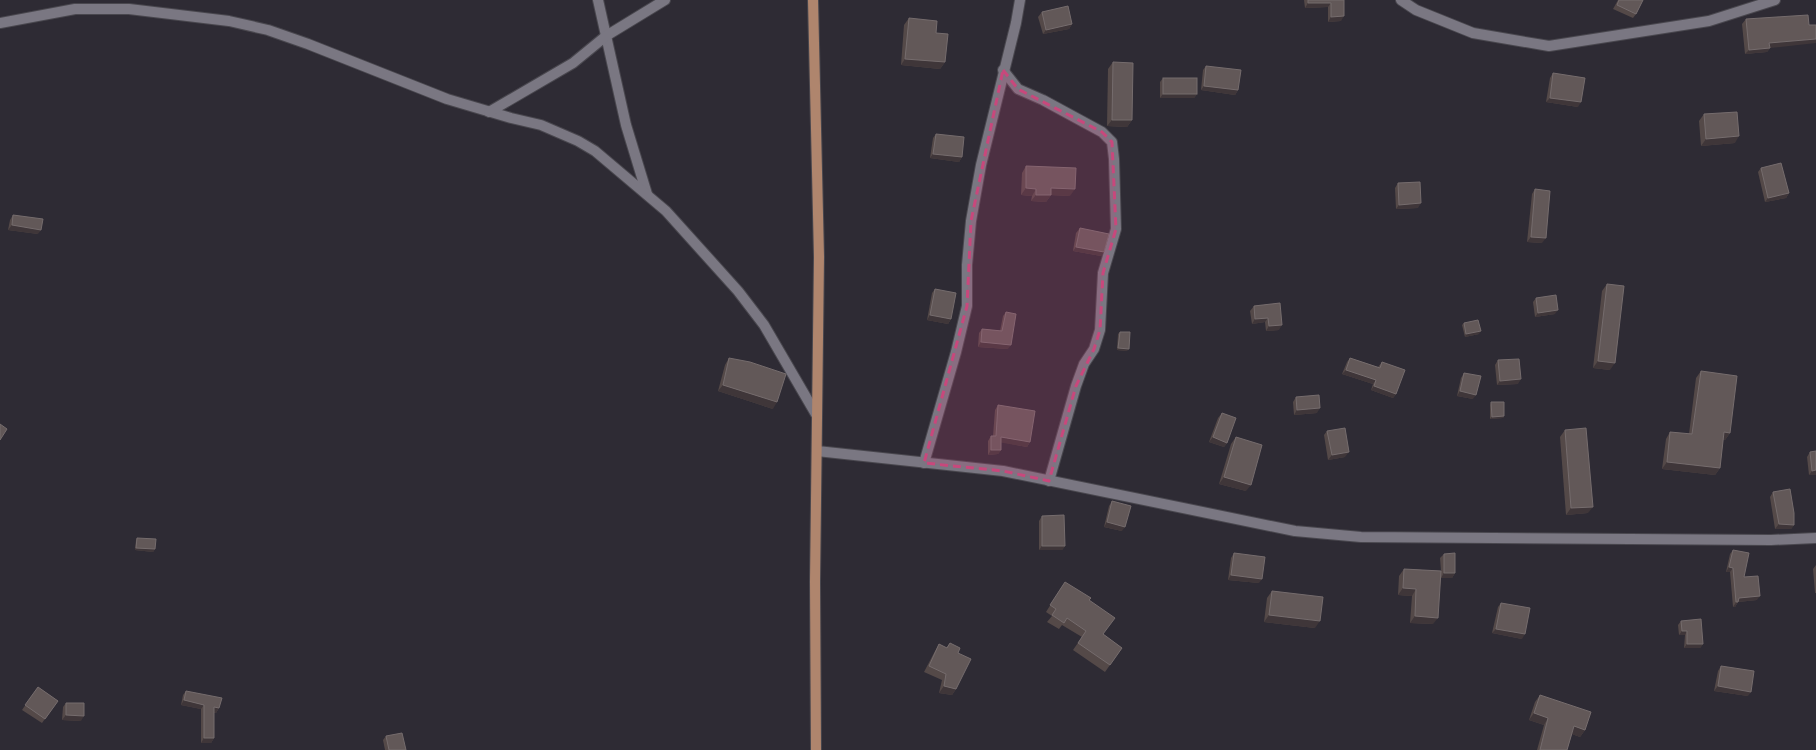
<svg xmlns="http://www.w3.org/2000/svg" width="1816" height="750" viewBox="0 0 1816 750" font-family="'Fira Sans Condensed',sans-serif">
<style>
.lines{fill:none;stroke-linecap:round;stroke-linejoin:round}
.minor-casing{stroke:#49474e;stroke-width:12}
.major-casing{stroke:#49474e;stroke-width:12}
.minor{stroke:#7a7782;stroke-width:10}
.major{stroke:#af856d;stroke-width:10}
.wall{fill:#544948}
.shaded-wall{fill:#3f3639}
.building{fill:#625858;stroke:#756c6d}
.marked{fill:#c8487c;fill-opacity:0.2;stroke:#c8487c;stroke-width:3;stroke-dasharray:8 5;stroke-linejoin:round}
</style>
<rect width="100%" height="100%" fill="#2e2b34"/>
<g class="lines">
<g class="minor-casing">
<g id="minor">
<polyline points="598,0 626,125 647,194"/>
<polyline points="1401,0 1416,10 1473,33 1549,46 1709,21 1775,0"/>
<polyline points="0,23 75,9 129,9 229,21 268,30 308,44 447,99 511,118 541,125 578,141 595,151 666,211 738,291 764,325 817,416"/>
<polyline points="1003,70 1018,89 1043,100 1102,132 1112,142 1114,159 1116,229 1103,273 1100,330 1094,349 1084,364 1076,386 1049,481"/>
<polyline points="489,112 573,63 606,36 665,0"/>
<polyline points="817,451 1003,471 1295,531 1361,537 1771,540 1816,538"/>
<polyline points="924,463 956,352 967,306 967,265 971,221 981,165 1016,23 1020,0"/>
</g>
</g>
<g class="major-casing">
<polyline id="major" points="813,0 819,257 815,582 816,750"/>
</g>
<use href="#minor" class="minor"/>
<use href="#major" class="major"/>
</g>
<g class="wall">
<polygon points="1304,0 1344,0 1341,21 1328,22 1328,7 1305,8"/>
<polygon points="1618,0 1643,0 1636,14 1633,18 1613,9"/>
<polygon points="1042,12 1072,24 1069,29 1043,34 1038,17"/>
<polygon points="909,18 936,33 945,62 940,69 901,65 904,25"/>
<polygon points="1746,19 1809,25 1770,48 1767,52 1745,54 1742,24"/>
<polygon points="1113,62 1132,120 1127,127 1107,126 1108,69"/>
<polygon points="1206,66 1238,90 1235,95 1201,90 1203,70"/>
<polygon points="1553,73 1578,107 1546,102 1550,78"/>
<polygon points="1163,78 1197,94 1194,98 1160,98 1160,82"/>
<polygon points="1704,114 1735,143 1701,146 1699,121"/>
<polygon points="936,134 962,157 959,162 930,158 933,138"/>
<polygon points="1026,166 1070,196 1051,195 1046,202 1031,201 1032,196 1021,195 1022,173"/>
<polygon points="1761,168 1789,193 1786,198 1765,202 1758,172"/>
<polygon points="1398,183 1418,208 1396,209 1395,188"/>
<polygon points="1535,189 1542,243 1527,242 1532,194"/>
<polygon points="13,215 38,234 8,230 10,220"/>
<polygon points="1080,228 1104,252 1101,256 1073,251 1076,233"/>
<polygon points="1607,284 1610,370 1593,368 1602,291"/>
<polygon points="935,289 951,319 948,324 927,320 932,293"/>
<polygon points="1536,298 1555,314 1535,317 1533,302"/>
<polygon points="1280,303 1279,330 1266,331 1265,322 1252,324 1250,311 1254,306"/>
<polygon points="1006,312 1008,349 978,347 979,333 982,329 1000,331 1003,316"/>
<polygon points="1464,323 1479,334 1465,337 1462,325"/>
<polygon points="1120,332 1127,351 1117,350 1118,334"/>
<polygon points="729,358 773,409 718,391 725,365"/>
<polygon points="1350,358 1378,367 1382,362 1396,394 1393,398 1371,390 1373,384 1342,374 1347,362"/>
<polygon points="1498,360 1518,384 1497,385 1495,365"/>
<polygon points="1701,371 1730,433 1725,440 1723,440 1720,468 1715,475 1662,469 1666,439 1670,432 1689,434 1696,378"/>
<polygon points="1464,373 1473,399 1457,396 1461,378"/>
<polygon points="1296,397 1317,413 1294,415 1293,402"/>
<polygon points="1491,402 1504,416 1503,418 1490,419 1490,405"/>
<polygon points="998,405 1030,442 1027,447 1001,442 1001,450 998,454 988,455 988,441 991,436 993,436 995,410"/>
<polygon points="1222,413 1227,443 1224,447 1209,442 1218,418"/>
<polygon points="1565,430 1588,513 1566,515 1560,437"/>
<polygon points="1327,431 1345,457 1328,460 1324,435"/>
<polygon points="1236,437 1246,491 1219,484 1231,444"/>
<polygon points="1810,452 1816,475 1809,475 1807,457"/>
<polygon points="1773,492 1794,525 1791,529 1775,529 1770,497"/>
<polygon points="1112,501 1122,531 1104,527 1109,506"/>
<polygon points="1042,516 1065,546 1062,550 1039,550 1039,521"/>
<polygon points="137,538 155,549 153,552 135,550 136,540"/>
<polygon points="1733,550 1744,577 1757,600 1738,602 1735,607 1733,607 1730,572 1726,572 1730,554"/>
<polygon points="1234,553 1259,583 1228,580 1231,558"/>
<polygon points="1444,554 1455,573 1452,578 1441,578 1441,573 1433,624 1410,623 1412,596 1398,595 1399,576 1404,569 1441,571 1440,558"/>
<polygon points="1816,565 1816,593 1815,593 1813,569"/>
<polygon points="1061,588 1089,600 1103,634 1122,648 1105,672 1073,650 1082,637 1062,625 1059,629 1047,622 1052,616 1046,612"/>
<polygon points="1272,591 1315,628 1264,622 1267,598"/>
<polygon points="1501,603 1522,639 1492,633 1498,607"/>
<polygon points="1681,621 1703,644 1700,648 1684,648 1685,635 1679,635 1678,625"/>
<polygon points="950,643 958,653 956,689 952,695 939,693 942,680 924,672 935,651 939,644 946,648"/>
<polygon points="1721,666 1748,696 1714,691 1718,671"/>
<polygon points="38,687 58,701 42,723 22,710"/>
<polygon points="186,691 219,708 216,713 214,713 214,738 211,743 201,743 201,709 181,705 183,695"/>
<polygon points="1540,695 1585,730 1580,737 1572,734 1567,750 1537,750 1544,725 1529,720 1535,702"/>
<polygon points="66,703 81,721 62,720 63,707"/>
<polygon points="386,736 406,750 385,750 383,740"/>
</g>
<g class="shaded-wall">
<polygon points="1308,3 1331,3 1328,7 1305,8"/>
<polygon points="1344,16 1341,21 1328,22 1331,17"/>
<polygon points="1072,24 1069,29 1043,34 1046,30"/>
<polygon points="1816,39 1816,43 1770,48 1767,52 1745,54 1749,50 1769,43"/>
<polygon points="905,59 945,62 940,69 901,65"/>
<polygon points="1204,86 1238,90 1235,95 1201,90"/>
<polygon points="1163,94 1197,94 1194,98 1160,98"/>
<polygon points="1550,98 1581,102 1578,107 1546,102"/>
<polygon points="1112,120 1132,120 1127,127 1107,126"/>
<polygon points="1739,136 1735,143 1701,146 1706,139"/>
<polygon points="933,154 962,157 959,162 930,158"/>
<polygon points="1026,188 1036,189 1032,196 1021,195"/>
<polygon points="1051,188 1075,189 1070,196 1046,195"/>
<polygon points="1789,193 1786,198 1765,202 1768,198"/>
<polygon points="1036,195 1051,195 1046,202 1031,201"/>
<polygon points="1421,203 1418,208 1396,209 1399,205"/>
<polygon points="12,225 41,230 38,234 8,230"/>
<polygon points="1531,237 1546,238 1542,243 1527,242"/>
<polygon points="1076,247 1104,252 1101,256 1073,251"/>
<polygon points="1558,310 1555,314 1535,317 1538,313"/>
<polygon points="930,315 951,319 948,324 927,320"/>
<polygon points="1268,318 1265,322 1252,324 1255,319"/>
<polygon points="1282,325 1279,330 1266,331 1269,326"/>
<polygon points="1481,331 1479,334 1465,337 1466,334"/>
<polygon points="981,342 1011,345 1008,349 978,347"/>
<polygon points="1118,348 1129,349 1127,351 1117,350"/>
<polygon points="1598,361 1615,363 1610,370 1593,368"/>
<polygon points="1346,370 1376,380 1373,384 1342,374"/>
<polygon points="1521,379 1518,384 1497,385 1500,381"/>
<polygon points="723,385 777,402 773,409 718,391"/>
<polygon points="1374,386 1396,394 1393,398 1371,390"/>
<polygon points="1460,391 1476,395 1473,399 1457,396"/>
<polygon points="1320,408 1317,413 1294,415 1297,410"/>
<polygon points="1504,416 1503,418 1490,419 1492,417"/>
<polygon points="1724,432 1730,433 1725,440 1719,439"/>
<polygon points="1001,437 1030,442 1027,447 998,442"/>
<polygon points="1213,437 1227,443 1224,447 1209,442"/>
<polygon points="991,450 1001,450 998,454 988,455"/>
<polygon points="1349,452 1345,457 1328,460 1332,455"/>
<polygon points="1667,462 1720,468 1715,475 1662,469"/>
<polygon points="1816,470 1816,475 1809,475 1812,471"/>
<polygon points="1224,477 1251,485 1246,491 1219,484"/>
<polygon points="1593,507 1588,513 1566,515 1571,508"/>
<polygon points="1107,522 1125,527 1122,531 1104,527"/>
<polygon points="1779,524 1794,525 1791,529 1775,529"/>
<polygon points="1042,546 1065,546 1062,550 1039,550"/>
<polygon points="136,548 155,549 153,552 135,550"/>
<polygon points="1729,567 1733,568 1730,572 1726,572"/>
<polygon points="1444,573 1455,573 1452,578 1441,578"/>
<polygon points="1231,575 1262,579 1259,583 1228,580"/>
<polygon points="1403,588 1416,589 1412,596 1398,595"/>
<polygon points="1760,596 1757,600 1738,602 1735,607 1733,607 1739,598"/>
<polygon points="1269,615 1320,621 1315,628 1264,622"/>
<polygon points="1415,616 1438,618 1433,624 1410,623"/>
<polygon points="1496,629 1525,634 1522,639 1492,633"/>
<polygon points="1682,631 1687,631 1685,635 1679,635"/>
<polygon points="1687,644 1703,644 1700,648 1684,648"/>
<polygon points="944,686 956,689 952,695 939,693"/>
<polygon points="1718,686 1751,692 1748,696 1714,691"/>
<polygon points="184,700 204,705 201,709 181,705"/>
<polygon points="214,707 219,708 216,713 211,712"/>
<polygon points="1534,713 1548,718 1544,725 1529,720"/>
<polygon points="66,715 84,716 81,721 62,720"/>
<polygon points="1574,726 1585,730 1580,737 1569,733"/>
<polygon points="204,738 214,738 211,743 201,743"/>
</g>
<g class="building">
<polygon points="1308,0 1344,0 1344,16 1331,17 1331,3 1308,3"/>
<polygon points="1619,0 1643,0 1636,14 1617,5"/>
<polygon points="1068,6 1072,24 1046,30 1042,12"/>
<polygon points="1808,15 1809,25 1816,25 1816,39 1769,43 1770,48 1749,50 1746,19"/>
<polygon points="909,18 937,21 936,33 948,34 945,62 905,59"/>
<polygon points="1113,62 1133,63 1132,120 1112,120"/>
<polygon points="1206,66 1241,70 1238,90 1204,86"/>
<polygon points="1553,73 1585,78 1581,102 1550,98"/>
<rect x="1163" y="78" width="34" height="16"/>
<polygon points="1737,112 1739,136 1706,139 1704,114"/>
<polygon points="936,134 964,137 962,157 933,154"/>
<polygon points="1781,163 1789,193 1768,198 1761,168"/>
<polygon points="1026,166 1076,168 1075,189 1051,188 1051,195 1036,195 1036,189 1026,188"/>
<polygon points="1420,182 1421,203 1399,205 1398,183"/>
<polygon points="1535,189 1550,191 1546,238 1531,237"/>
<polygon points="13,215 43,219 41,230 12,225"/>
<polygon points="1080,228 1109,234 1104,252 1076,247"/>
<polygon points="1607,284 1624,286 1615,363 1598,361"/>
<polygon points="935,289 956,293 951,319 930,315"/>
<polygon points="1556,295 1558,310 1538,313 1536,298"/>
<polygon points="1280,303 1282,325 1269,326 1268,318 1255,319 1254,306"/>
<polygon points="1006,312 1016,314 1011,345 981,342 982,329 1002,331"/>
<polygon points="1478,320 1481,331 1466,334 1464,323"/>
<polygon points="1120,332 1130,332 1129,349 1118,348"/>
<polygon points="729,358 750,362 786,374 777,402 723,385"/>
<polygon points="1350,358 1380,368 1382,362 1405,370 1396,394 1374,386 1376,380 1346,370"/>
<polygon points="1519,359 1521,379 1500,381 1498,360"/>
<polygon points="1701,371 1737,376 1730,433 1724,432 1720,468 1667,462 1670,432 1692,434"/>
<polygon points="1464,373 1481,376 1476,395 1460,391"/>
<polygon points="1319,395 1320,408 1297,410 1296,397"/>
<polygon points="1491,402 1504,402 1504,416 1492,417"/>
<polygon points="998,405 1035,411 1030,442 1001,437 1001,450 991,450 991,436 996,436"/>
<polygon points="1222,413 1236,418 1227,443 1213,437"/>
<polygon points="0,424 7,429 0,440"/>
<polygon points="1345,428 1349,452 1332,455 1327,431"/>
<polygon points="1586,428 1593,507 1571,508 1565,430"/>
<polygon points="1236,437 1262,445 1251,485 1224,477"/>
<polygon points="1816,451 1816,470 1812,471 1810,452"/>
<polygon points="1790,489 1794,513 1794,525 1779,524 1773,492"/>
<polygon points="1112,501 1131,506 1125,527 1107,522"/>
<polygon points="1064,515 1065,546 1042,546 1042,516"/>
<polygon points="137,538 156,539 155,549 136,548"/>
<polygon points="1733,550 1749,553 1744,577 1758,576 1760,596 1739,598 1738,602 1736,602 1733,568 1729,567"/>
<polygon points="1234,553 1265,557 1262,579 1231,575"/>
<polygon points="1455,553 1455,573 1444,573 1444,554"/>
<polygon points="1404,569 1441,571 1438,618 1415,616 1416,589 1403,588"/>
<polygon points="1065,582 1091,598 1089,600 1115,618 1103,634 1122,648 1110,665 1078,643 1086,631 1067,618 1064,623 1052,615 1056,609 1050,605"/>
<polygon points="1272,591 1323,597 1320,621 1269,615"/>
<polygon points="1501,603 1530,608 1525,634 1496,629"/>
<polygon points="1701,619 1703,644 1687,644 1687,631 1682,631 1681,621"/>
<polygon points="950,643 960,648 958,653 971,659 956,689 944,686 946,674 929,666 939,644 947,648"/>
<polygon points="1721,666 1754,671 1751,692 1718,686"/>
<polygon points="38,687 58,701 45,719 25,705"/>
<polygon points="186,691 222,698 219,708 214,707 214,738 204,738 204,705 184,700"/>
<polygon points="1540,695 1591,712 1585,730 1574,726 1567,750 1540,750 1548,718 1534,713"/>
<polygon points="66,703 84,703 84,716 66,715"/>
<polygon points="402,733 406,750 389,750 386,736"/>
</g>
<path class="marked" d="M1003,70L1018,89L1102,132L1112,142L1116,229L1103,273L1100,330L1094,349L1076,386L1049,481L1003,471L924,463L967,306L971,221Z"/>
</svg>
